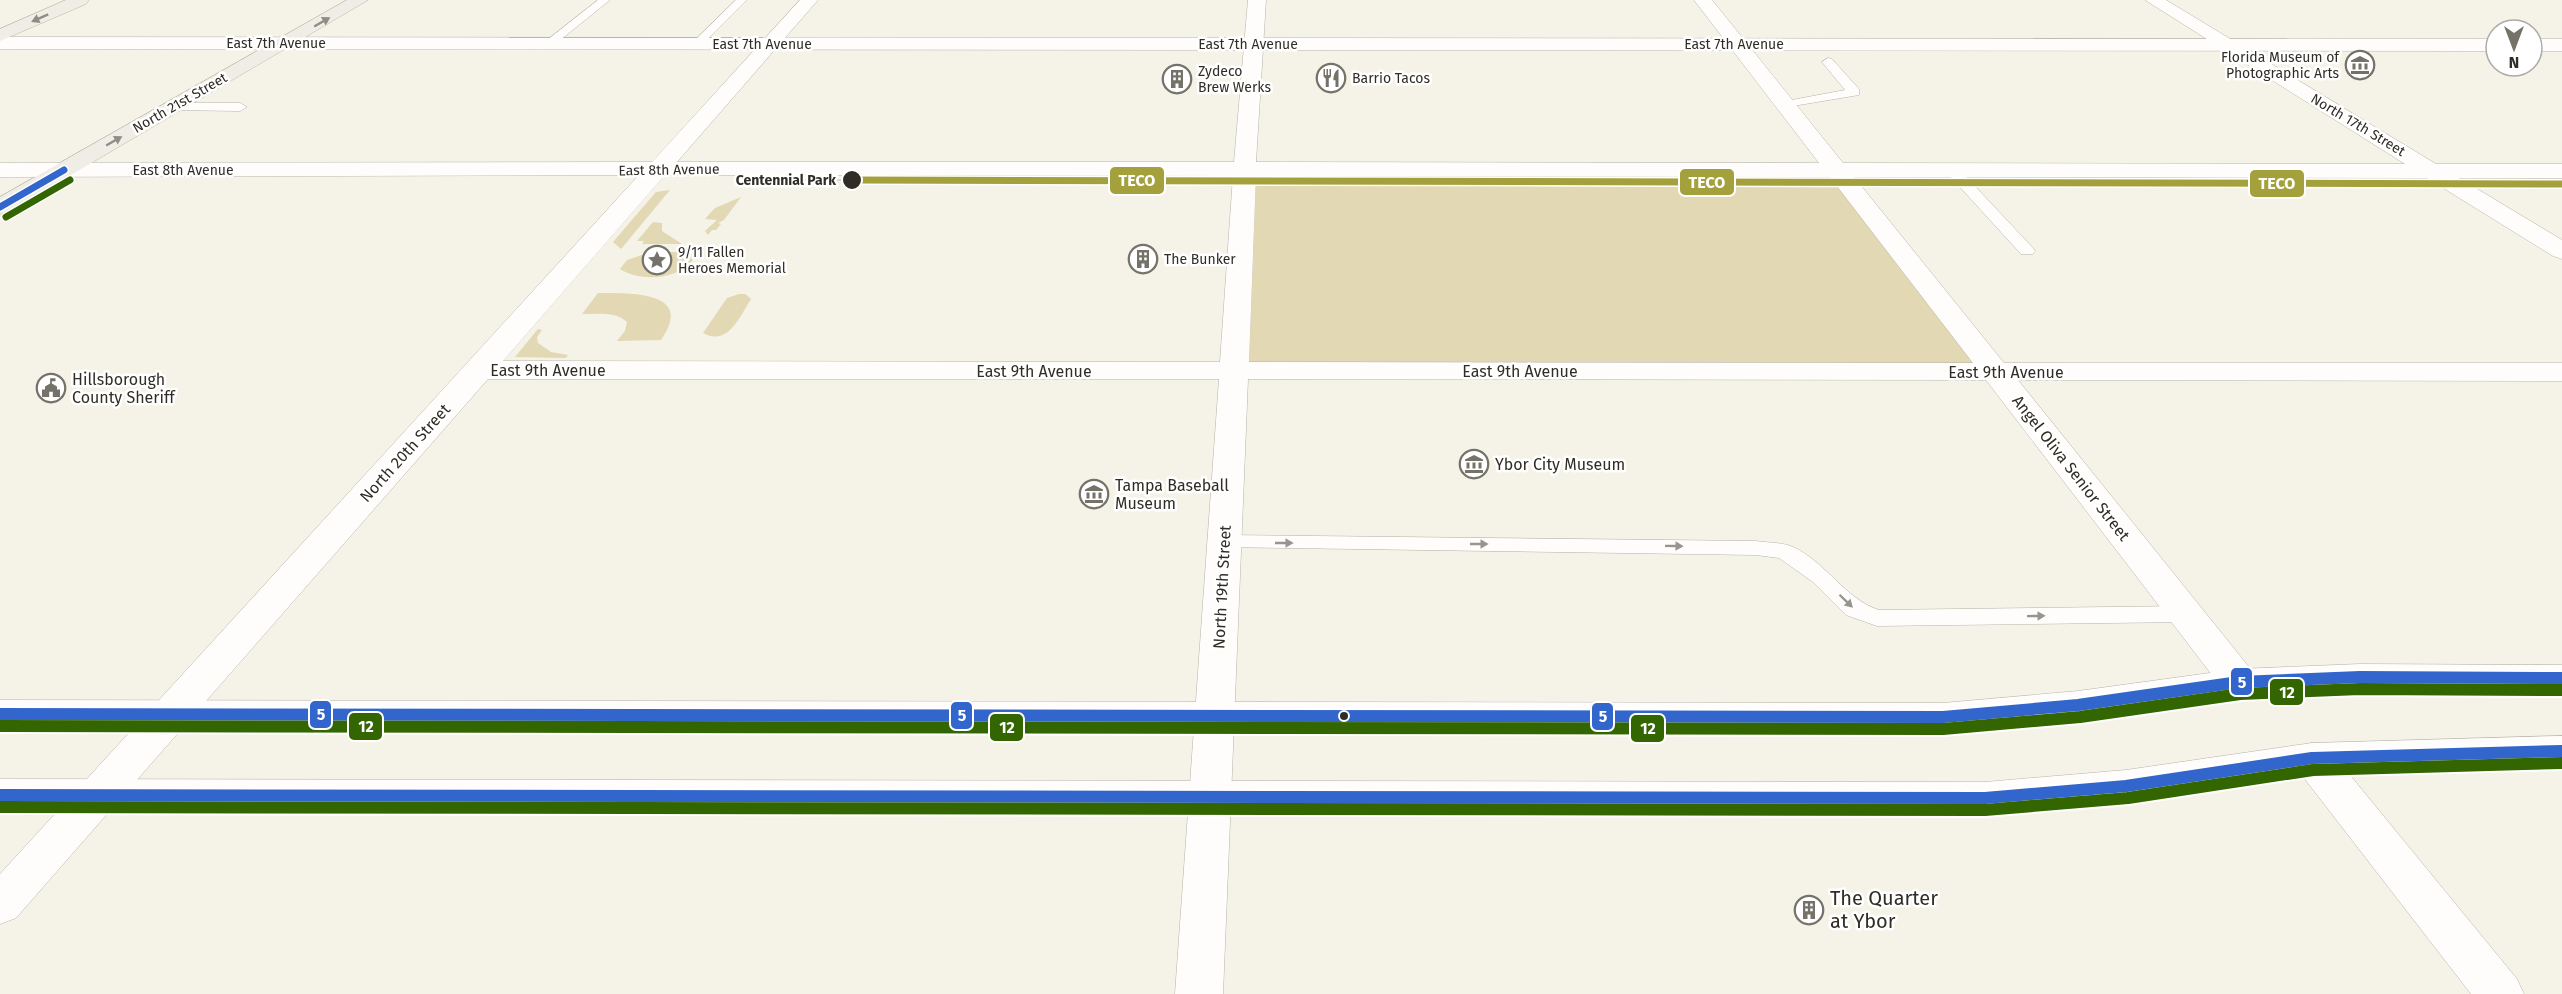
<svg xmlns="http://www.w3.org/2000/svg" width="2562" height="994" viewBox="0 0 2562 994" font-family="'Fira Sans',sans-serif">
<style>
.green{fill:#e2d8b3}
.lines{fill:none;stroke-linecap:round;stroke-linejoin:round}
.service-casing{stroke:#b6b3ab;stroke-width:1}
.minor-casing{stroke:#b6b3ab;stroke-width:1}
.tertiary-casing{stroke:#b6b3ab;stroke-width:1}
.primary-casing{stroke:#b9b4a4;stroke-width:1}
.service{fill:#fefdfb;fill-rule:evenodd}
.minor{fill:#fefdfb;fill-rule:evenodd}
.tertiary{fill:#fefdfb;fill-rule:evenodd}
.primary{fill:#efede5;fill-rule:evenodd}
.tram{stroke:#d1d0cd;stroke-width:1.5}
.bus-1-far1-casing{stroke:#fff;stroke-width:10}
.bus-1-casing{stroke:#fff;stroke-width:16}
.bus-2-far1-casing{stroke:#fff;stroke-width:10}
.bus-2-casing{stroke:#fff;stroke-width:16}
.bus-1-far1{stroke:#36c;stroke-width:7}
.bus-1{stroke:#36c;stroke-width:12}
.bus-2-far1{stroke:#360;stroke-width:7}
.bus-2{stroke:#360;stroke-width:12}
.tram-1-casing{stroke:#fff;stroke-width:10}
.tram-1{stroke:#a4a13c;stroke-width:7}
.oneway{fill:#8f8d85}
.oneway2{fill:#969590}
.stop-dot{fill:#2f2d25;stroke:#fff;stroke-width:2}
.labels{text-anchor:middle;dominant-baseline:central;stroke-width:5;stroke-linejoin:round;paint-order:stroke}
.far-street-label{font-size:14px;fill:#2f2d25;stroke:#fff}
.far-poi-label{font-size:14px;fill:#2f2d25;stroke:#fff;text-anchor:start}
.far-stop-label{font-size:14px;font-weight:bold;fill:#2f2d25;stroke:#fff;text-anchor:end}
.street-label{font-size:16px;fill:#2f2d25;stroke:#fff}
.poi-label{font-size:16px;fill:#2f2d25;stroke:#fff;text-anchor:start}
.near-poi-label{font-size:20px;fill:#2f2d25;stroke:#fff;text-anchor:start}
.line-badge{stroke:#fff;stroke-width:2}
.badge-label{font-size:16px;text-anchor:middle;font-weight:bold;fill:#fff}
</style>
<rect width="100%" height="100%" fill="#f5f2e7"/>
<g class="green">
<polygon points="1253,185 1840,187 1980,365 1240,366"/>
<polygon points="670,190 621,249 613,242 656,192"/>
<polygon points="741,197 724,220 718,223 721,224 716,230 712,230 708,235 705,231 717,220 705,219 715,208"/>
<polygon points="653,222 662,223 662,231 682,244 642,244 644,241 637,241"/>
<path d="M651,252H685L693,260C678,280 640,282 620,269L627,260Z"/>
<path d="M598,293C630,293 696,291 661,340L617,341L625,331L627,322C616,311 597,314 582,314Z"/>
<path d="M739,294H745L751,299C740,316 728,347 703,333L727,298Z"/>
<polygon points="538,329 542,330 537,337 538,343 551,352 568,355 566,358 515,357"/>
</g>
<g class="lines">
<g class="service-casing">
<g id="service">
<polygon points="598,0 610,0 554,45 546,45 546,41"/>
<polygon points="736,0 747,0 702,45 694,45 694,41"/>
<polygon points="1828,58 1832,59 1859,89 1859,95 1781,108 1781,102 1845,90 1822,62"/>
<polygon points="174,103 240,103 247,107 240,111 169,110 169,104"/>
<polygon points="1952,166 1957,167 2033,248 2035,251 2033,254 2021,254 1947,173 1947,167"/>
<path d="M1225,535L1756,541C1767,543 1782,542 1793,547C1826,562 1845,599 1879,610L2185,606L2193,609L2197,614L2193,619L2185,622L1877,626L1846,615L1813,582L1779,558L1756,555L1217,547L1214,542L1217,537Z"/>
</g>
</g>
<g class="minor-casing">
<g id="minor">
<path d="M800,0H818L677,162H1234L1248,0H1266L1256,162L1819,163L1694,0H1712L1843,163L2405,164L2145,0H2166L2436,164H2562V178H2459L2562,240V259L2553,256L2427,178L1854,177L2004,363H2562V381L2018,380L2253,672L2258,682L2253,692L2239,695L2225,692L1986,380L1248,379L1223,994H1175L1219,379H488L16,918L0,924V874L639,175L0,177V163L652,162ZM665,175L1233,176L1220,362L503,361ZM1256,176L1830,177L1973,363L1249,362Z"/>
<polygon points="2312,743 2327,747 2517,979 2524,994 2471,994 2297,769 2291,758 2297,747"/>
</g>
</g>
<g class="tertiary-casing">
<g id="tertiary">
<polygon points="0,37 2496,39 2496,51 0,49"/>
<rect x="2532" y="39" width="30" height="12"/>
<polygon points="2360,664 2562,665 2562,691 2360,690 2239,695 2078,719 1943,731 0,728 0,700 1943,703 2078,691 2239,669"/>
<polygon points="2562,736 2562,766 2312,773 2126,802 1985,814 0,811 0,779 1985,782 2126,770 2312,743"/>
</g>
</g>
<g class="primary-casing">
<g id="primary">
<polygon points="66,0 89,0 86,4 0,41 0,29"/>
<polygon points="347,0 368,0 8,212 0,214 0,197"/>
</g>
</g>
<use href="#service" class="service"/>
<use href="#minor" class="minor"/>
<use href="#tertiary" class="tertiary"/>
<use href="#primary" class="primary"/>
<polyline class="tram" points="773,180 852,180"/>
<g class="bus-1-far1-casing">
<polyline id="bus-1-far1" points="0,207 64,170"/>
</g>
<g class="bus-1-casing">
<g id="bus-1">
<polyline points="0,714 1943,717 2078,705 2239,682 2360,677 2562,678"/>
<polyline points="0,795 1985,798 2126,786 2312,758 2562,751"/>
</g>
</g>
<g class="bus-2-far1-casing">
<polyline id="bus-2-far1" points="6,217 70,180"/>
</g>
<g class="bus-2-casing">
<g id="bus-2">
<polyline points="0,726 1943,729 2080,717 2240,694 2360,689 2562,690"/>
<polyline points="0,807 1985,810 2128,798 2313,770 2562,763"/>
</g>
</g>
<use href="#bus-1-far1" class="bus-1-far1"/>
<use href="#bus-1" class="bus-1"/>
<use href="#bus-2-far1" class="bus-2-far1"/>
<use href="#bus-2" class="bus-2"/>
<g class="tram-1-casing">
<polyline id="tram-1" points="852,180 2562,184"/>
</g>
<use href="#tram-1" class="tram-1"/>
</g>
<defs><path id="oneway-solid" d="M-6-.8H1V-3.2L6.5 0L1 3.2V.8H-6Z" transform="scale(1.5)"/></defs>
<g class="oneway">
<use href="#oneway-solid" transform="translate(40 18) rotate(156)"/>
<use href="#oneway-solid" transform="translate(322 22) rotate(-30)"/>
<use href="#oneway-solid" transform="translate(114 141) rotate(-30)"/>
</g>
<g class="oneway2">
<use href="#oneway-solid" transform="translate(1284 543)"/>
<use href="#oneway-solid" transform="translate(1479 544)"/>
<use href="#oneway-solid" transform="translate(1674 546) rotate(1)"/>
<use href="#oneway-solid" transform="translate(1846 601) rotate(44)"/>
<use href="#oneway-solid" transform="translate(2036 616) rotate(-1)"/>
</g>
<defs>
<g id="museum-ring" transform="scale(1.5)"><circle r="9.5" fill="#fff" stroke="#747269" stroke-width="1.5"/><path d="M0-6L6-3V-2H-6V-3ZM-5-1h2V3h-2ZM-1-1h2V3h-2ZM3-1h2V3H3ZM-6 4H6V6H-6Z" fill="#747269"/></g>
<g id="restaurant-ring" transform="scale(1.5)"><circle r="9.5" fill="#fff" stroke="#747269" stroke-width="1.5"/><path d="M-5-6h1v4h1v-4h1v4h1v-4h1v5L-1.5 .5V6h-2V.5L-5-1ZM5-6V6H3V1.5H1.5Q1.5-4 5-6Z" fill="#747269"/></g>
<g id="building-ring" transform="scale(1.5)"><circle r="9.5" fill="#fff" stroke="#747269" stroke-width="1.5"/><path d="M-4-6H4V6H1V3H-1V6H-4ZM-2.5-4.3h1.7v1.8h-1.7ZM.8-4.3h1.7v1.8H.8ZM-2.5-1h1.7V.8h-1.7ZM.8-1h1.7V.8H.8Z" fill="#747269"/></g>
<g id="sight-ring" transform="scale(1.5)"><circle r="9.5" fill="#fff" stroke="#747269" stroke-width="1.5"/><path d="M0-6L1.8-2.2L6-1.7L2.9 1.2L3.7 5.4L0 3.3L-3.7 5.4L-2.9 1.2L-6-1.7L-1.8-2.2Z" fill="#747269"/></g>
<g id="civic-ring" transform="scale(1.5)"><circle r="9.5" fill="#fff" stroke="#747269" stroke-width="1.5"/><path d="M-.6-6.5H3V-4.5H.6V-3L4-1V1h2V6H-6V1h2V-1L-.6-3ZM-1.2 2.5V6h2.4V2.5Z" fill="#747269"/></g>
</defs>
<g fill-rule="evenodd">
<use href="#museum-ring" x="2360" y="65"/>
<use href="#restaurant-ring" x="1331" y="78"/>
<use href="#building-ring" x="1177" y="79"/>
<use href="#building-ring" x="1143" y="259"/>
<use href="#sight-ring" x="657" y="260"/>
<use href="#civic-ring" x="51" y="388"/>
<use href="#museum-ring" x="1474" y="464"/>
<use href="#museum-ring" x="1094" y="494"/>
<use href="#building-ring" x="1809" y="910"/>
</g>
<g class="stop-dot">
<circle cx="852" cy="180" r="10"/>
<circle cx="1344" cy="716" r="5"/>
</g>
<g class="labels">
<g class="far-street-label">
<text x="276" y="43">East 7th Avenue</text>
<text x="762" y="44">East 7th Avenue</text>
<text x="1248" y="44">East 7th Avenue</text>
<text x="1734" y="44">East 7th Avenue</text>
<text transform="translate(180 103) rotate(-30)">North 21st Street</text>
<text transform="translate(2358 125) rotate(31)">North 17th Street</text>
<text x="183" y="170">East 8th Avenue</text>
<text transform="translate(669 170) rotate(-1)">East 8th Avenue</text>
</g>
<g class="far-poi-label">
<text x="2339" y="57" text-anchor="end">Florida Museum of<tspan x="2339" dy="16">Photographic Arts</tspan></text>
<text x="1198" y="71">Zydeco<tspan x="1198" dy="16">Brew Werks</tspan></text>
<text x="1352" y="78">Barrio Tacos</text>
<text x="678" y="252">9/11 Fallen<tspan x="678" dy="16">Heroes Memorial</tspan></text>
<text x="1164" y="259">The Bunker</text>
</g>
<g class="far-stop-label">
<text x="836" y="180">Centennial Park</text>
</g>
<g class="street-label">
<text x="548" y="370">East 9th Avenue</text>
<text x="1034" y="371">East 9th Avenue</text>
<text x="1520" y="371">East 9th Avenue</text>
<text x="2006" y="372">East 9th Avenue</text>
<text transform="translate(405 453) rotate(-48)">North 20th Street</text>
<text transform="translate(2071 468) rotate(52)">Angel Oliva Senior Street</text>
<text transform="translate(1222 587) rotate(-87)">North 19th Street</text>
</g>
<g class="poi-label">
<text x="72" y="379">Hillsborough<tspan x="72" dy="18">County Sheriff</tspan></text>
<text x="1495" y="464">Ybor City Museum</text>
<text x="1115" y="485">Tampa Baseball<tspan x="1115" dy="18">Museum</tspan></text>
</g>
<g class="near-poi-label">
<text x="1830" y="898">The Quarter<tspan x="1830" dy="23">at Ybor</tspan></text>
</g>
</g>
<g class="line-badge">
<rect x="1109" y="166" width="56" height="29" rx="6" fill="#a4a13c"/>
<rect x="1679" y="168" width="56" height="28" rx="6" fill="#a4a13c"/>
<rect x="2249" y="169" width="56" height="29" rx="6" fill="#a4a13c"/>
<rect x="2230" y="667" width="23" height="29" rx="6" fill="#36c"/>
<rect x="2269" y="678" width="35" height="28" rx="6" fill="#360"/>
<rect x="309" y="700" width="23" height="29" rx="6" fill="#36c"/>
<rect x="950" y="701" width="23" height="29" rx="6" fill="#36c"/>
<rect x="1591" y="702" width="23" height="29" rx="6" fill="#36c"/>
<rect x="348" y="712" width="35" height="29" rx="6" fill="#360"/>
<rect x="989" y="713" width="35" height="29" rx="6" fill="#360"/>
<rect x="1630" y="714" width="35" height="29" rx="6" fill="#360"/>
</g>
<g class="badge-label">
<text x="1137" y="186">TECO</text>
<text x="1707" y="188">TECO</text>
<text x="2277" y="189">TECO</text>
<text x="2242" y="688">5</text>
<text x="2287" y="698">12</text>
<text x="321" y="720">5</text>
<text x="962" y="721">5</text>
<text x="1603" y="722">5</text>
<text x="366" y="732">12</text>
<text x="1007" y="733">12</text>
<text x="1648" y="734">12</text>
</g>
<g transform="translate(2514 48) rotate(180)"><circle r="28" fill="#ffffff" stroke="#acaba8" stroke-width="1.5"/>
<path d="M0-4.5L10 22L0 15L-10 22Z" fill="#747269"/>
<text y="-9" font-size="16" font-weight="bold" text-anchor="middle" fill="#2f2d25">N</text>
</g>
</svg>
